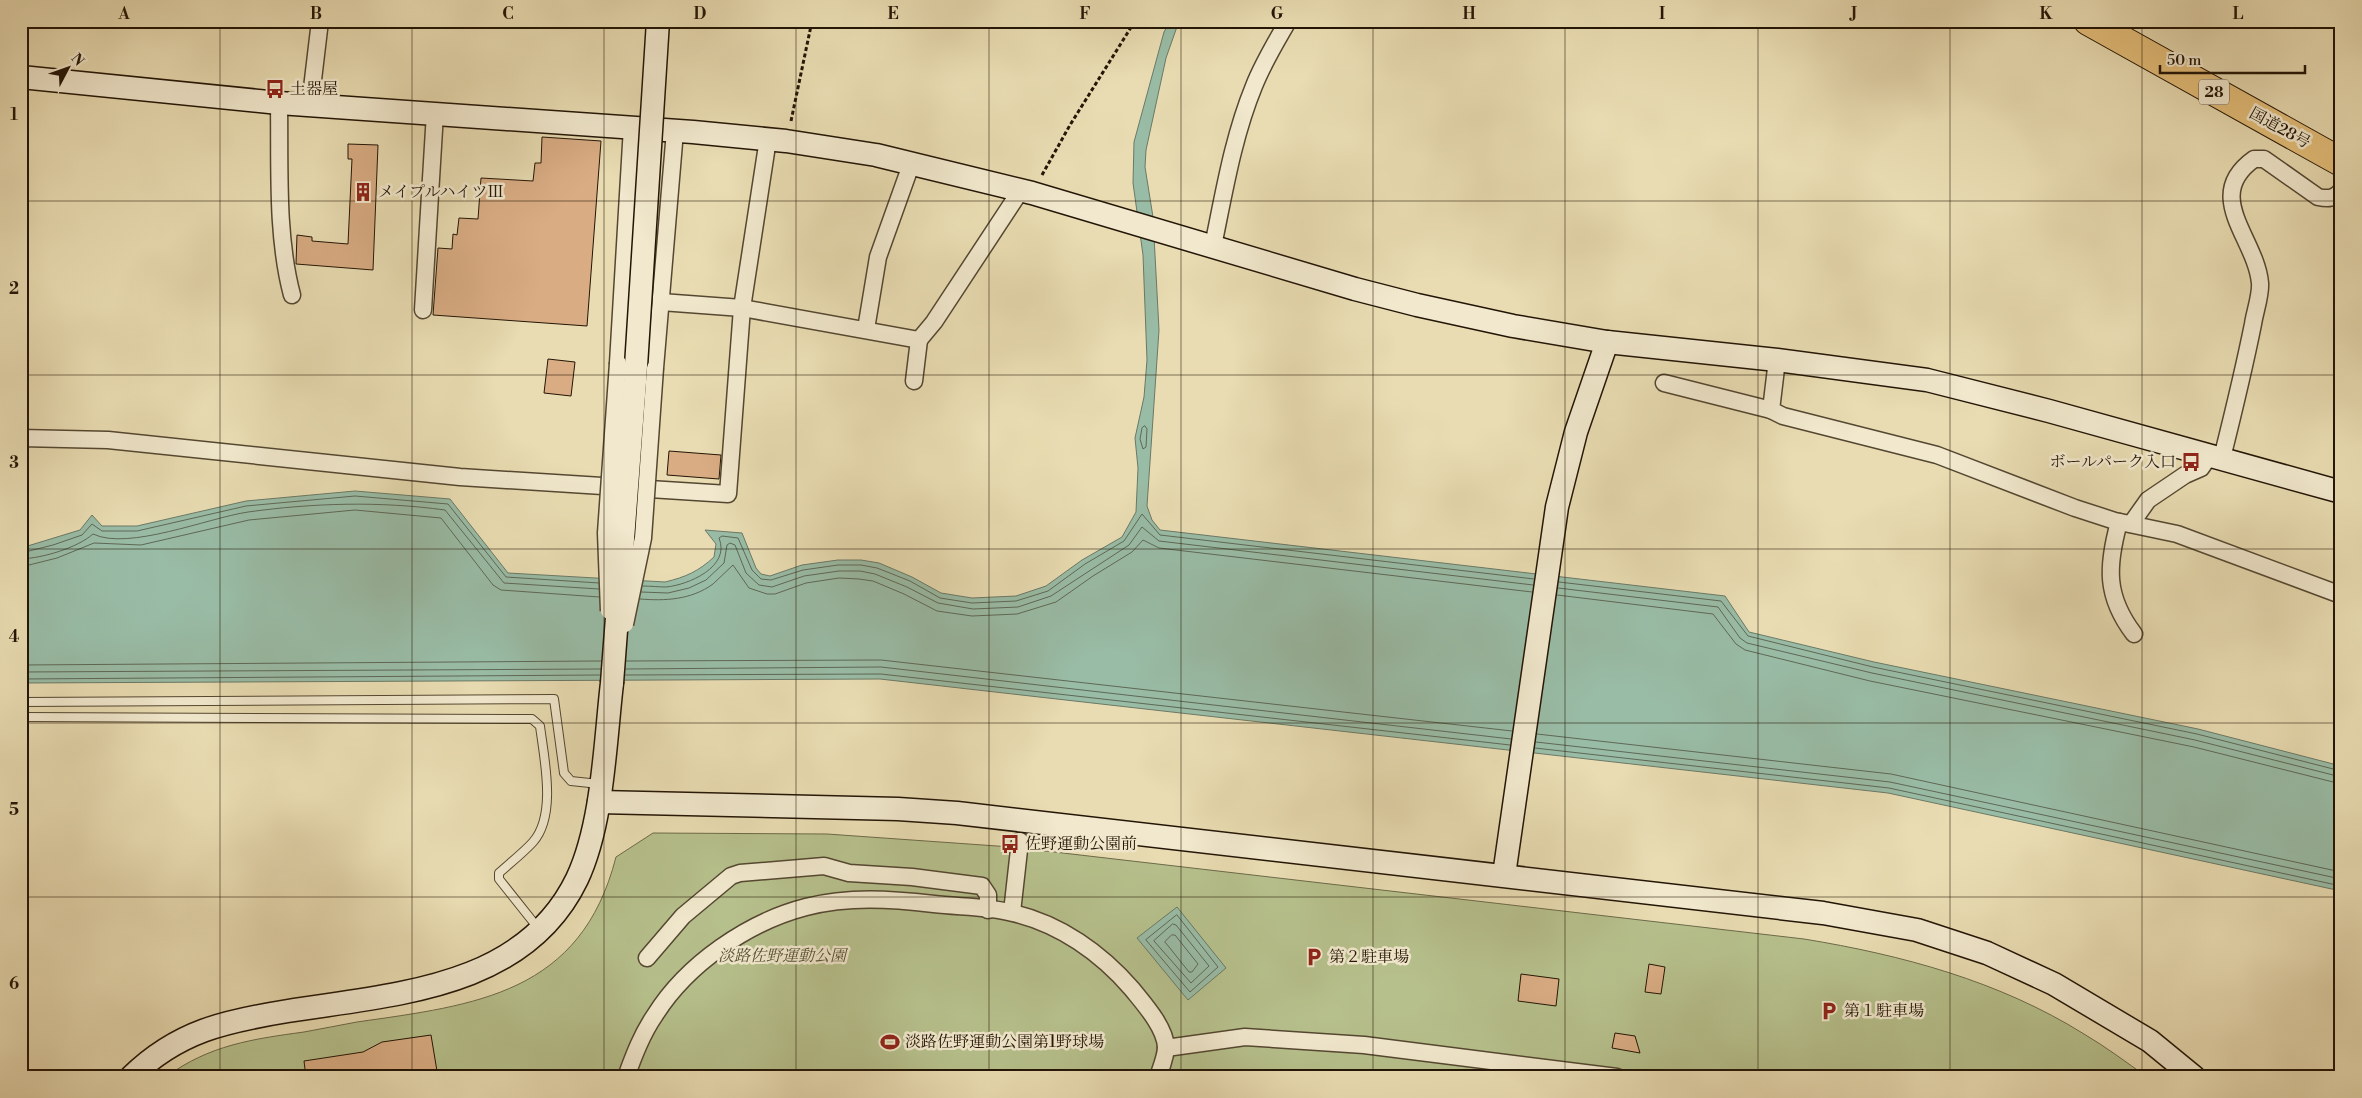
<svg xmlns="http://www.w3.org/2000/svg" width="2362" height="1098" viewBox="0 0 2362 1098" font-family="'Libre Bodoni','Noto Serif JP',serif">
<style>
.green{fill:#b6c08c;stroke:#6c6a49}
.water{fill:#99bca6;stroke:#6a7966}
.lines{fill:none;stroke-linecap:round;stroke-linejoin:round}
.shore{stroke:#5e6856;stroke-width:1}
.building{fill:#d9ac83;stroke:#231506}
.lane-casing{stroke:#544731;stroke-width:10}
.street-casing{stroke:#544731;stroke-width:19}
.secondary-casing{stroke:#231506;stroke-width:25}
.highway-casing{stroke:#231506;stroke-width:30}
.path{stroke:#231506;stroke-width:3;stroke-dasharray:4 2.5;stroke-linecap:butt}
.lane{stroke:#f1e8cd;stroke-width:8}
.street{stroke:#f1e8cd;stroke-width:16}
.secondary{stroke:#f1e8cd;stroke-width:22}
.highway{stroke:#e4be79;stroke-width:28}
.street-bridge-casing{stroke:#544731;stroke-width:19;stroke-linecap:butt}
.secondary-bridge-casing{stroke:#231506;stroke-width:25;stroke-linecap:butt}
.street-bridge{stroke:#f1e8cd;stroke-width:16}
.secondary-bridge{stroke:#f1e8cd;stroke-width:22}
.grid{fill:none;stroke:#231506;stroke-width:1;stroke-opacity:0.55}
.labels{text-anchor:middle;dominant-baseline:central;stroke-width:5;stroke-linejoin:round;paint-order:stroke}
.shield{fill:#f1e8cd;stroke:#615442;stroke-width:1}
.shield-label{font-size:15px;font-weight:bold;fill:#231506}
.poi-label{font-size:16px;fill:#231506;stroke:#f1e8cd;text-anchor:start}
.street-label{font-size:16px;fill:#231506;stroke:#f1e8cd}
.park-label{font-size:16px;font-style:italic;fill:#565135;stroke:#f1e8cd}
.neatline{fill:none;stroke:#231506;stroke-width:2}
.grid-label{font-size:16px;text-anchor:middle;font-weight:bold;fill:#231506}
</style>
<rect width="100%" height="100%" fill="#e9dcb2"/>
<filter id="stains"><feTurbulence type="fractalNoise" baseFrequency=".004" numOctaves="4"/><feColorMatrix values="0 0 0 0 .2 0 0 0 0 .09 0 0 0 0 .02 0 0 0 .5 -.17"/></filter>
<radialGradient id="worn" r=".72"><stop offset=".6" stop-color="#630" stop-opacity="0"/><stop offset="1" stop-color="#630" stop-opacity=".3"/></radialGradient>
<path class="green" d="M653,833L827,834L1011,847L1804,939C1902,955 1999,981 2084,1034C2106,1047 2126,1062 2147,1077H166C209,1045 253,1039 304,1032C322,1029 339,1025 357,1022C476,1005 581,994 616,857Z"/>
<g class="water">
<path d="M1170,21H1179L1166,58L1146,150L1145,167L1153,217L1159,330L1147,506L1152,520L1160,530L1725,596L1749,632L1874,662L2198,729L2341,766V891L1888,793L880,679L21,683V548L80,530L92,515L102,526H137L246,501L355,491L450,499L508,573L665,582C686,577 699,571 714,557L716,544L705,530L742,533L756,568L761,574L770,576L802,565L838,560H861L879,563L912,577L941,593L972,598L1016,596L1046,586L1082,560L1122,537L1136,512L1138,468L1135,438L1144,397L1147,360L1143,255L1133,183L1134,142L1164,32Z"/>
<polygon points="1177,907 1226,968 1188,1000 1137,938"/>
</g>
<g class="lines">
<g class="shore">
<polygon points="1145,426 1147,429 1146,447 1143,449 1140,439 1142,428"/>
<polyline points="21,553 53,545 82,535 92,524 102,531 137,531 246,506 355,496 448,504 506,577 599,583"/>
<path d="M21,559C43,558 77,548 93,534C128,551 208,518 248,512C313,503 379,501 445,510L504,583L599,589"/>
<polyline points="21,567 57,558 94,543 141,545 249,520 355,510 441,518 493,585 501,590 599,597"/>
<polyline points="1559,582 1721,601 1748,636 1873,667 2197,734 2341,771"/>
<path d="M643,586C650,586 659,587 666,587C688,585 731,567 719,538L722,536L738,538L752,570L761,579L771,580L803,570L838,565H861L877,568L910,581L940,598L972,603L1016,601L1048,591L1085,564L1124,541L1142,514L1160,535L1534,579"/>
<polyline points="1558,588 1718,607 1740,638 1747,643 1872,673 2195,740 2341,777"/>
<polyline points="641,592 668,593 689,588 706,580 724,563 727,545 730,543 735,545 746,573 759,585 772,587 804,576 839,571 860,571 875,574 907,587 938,603 973,609 1018,607 1051,596 1129,545 1142,527 1159,541 1533,585"/>
<polyline points="1557,595 1713,614 1736,644 1745,650 1870,681 2194,747 2341,784"/>
<path d="M640,599C665,601 691,600 713,584C720,578 726,571 733,565L749,588L767,594H775L806,583L839,578L859,579L873,581L904,594L937,611L972,616L1017,614L1056,602L1093,576L1132,552L1143,540L1159,548L1532,592"/>
<polyline points="626,661 881,660 1512,731"/>
<polyline points="21,665 601,661"/>
<polyline points="626,669 881,667 1511,739"/>
<polyline points="21,672 601,669"/>
<polyline points="625,675 881,674 1510,745"/>
<polyline points="21,679 600,675"/>
<polyline points="1537,734 1891,774 2341,872"/>
<polyline points="1536,742 1890,782 2341,879"/>
<polyline points="1535,748 1889,788 2341,886"/>
<polygon points="1177,915 1218,967 1190,992 1146,940"/>
<polygon points="1173,924 1176,925 1209,966 1191,983 1154,941"/>
<polygon points="1172,935 1175,935 1198,964 1192,972 1189,972 1165,942"/>
</g>
</g>
<g class="building">
<polygon points="542,137 601,141 587,326 433,315 438,248 452,249 453,234 457,235 459,218 478,219 481,178 533,181 535,163 541,163"/>
<polygon points="348,144 378,145 373,270 296,264 297,235 312,237 312,241 348,244 352,159 348,159"/>
<polygon points="548,359 575,362 571,396 544,393"/>
<polygon points="669,451 721,455 719,479 667,475"/>
<polygon points="1649,964 1665,967 1661,994 1645,992"/>
<polygon points="1521,974 1559,979 1556,1006 1518,1001"/>
<polygon points="1615,1033 1635,1036 1640,1053 1612,1048"/>
<polygon points="431,1035 438,1077 306,1077 304,1061 363,1052 382,1042"/>
</g>
<g class="lines">
<g class="lane-casing">
<g id="lane">
<polyline points="21,702 554,699 564,773 571,781 599,784"/>
<path d="M21,717L532,719L540,726C544,758 557,815 533,842C523,853 510,863 499,873V879L538,928"/>
</g>
</g>
<g class="street-casing">
<g id="street">
<path d="M279,103C280,165 276,235 292,295"/>
<polyline points="310,105 320,21"/>
<path d="M1213,246C1224,193 1233,137 1254,86C1263,63 1276,42 1288,21"/>
<polyline points="661,302 742,308 919,340 914,381"/>
<polyline points="423,310 435,113"/>
<polyline points="866,329 878,257 912,162"/>
<polyline points="919,340 934,322 1021,190"/>
<polyline points="1777,360 1771,410 1783,416 1937,455 2075,508 2115,521 2177,534 2341,595"/>
<polyline points="618,363 632,127"/>
<polyline points="655,368 675,131"/>
<polyline points="1664,383 1771,410"/>
<polyline points="21,438 108,440 460,477 728,494 742,308 768,139"/>
<path d="M2222,458C2233,414 2244,369 2253,324C2255,311 2261,295 2260,283C2256,238 2202,196 2254,159H2264L2318,197C2328,199 2334,199 2341,191"/>
<path d="M2119,522C2107,566 2105,596 2134,634"/>
<polyline points="2131,524 2148,500 2185,475 2201,468 2210,455"/>
<polyline points="1012,912 1020,841"/>
<polyline points="647,958 683,916 731,876 740,873 824,866 849,873 912,877 982,886 988,895 988,910"/>
<polyline points="1166,1048 1245,1037 1364,1045 1617,1077"/>
<path d="M626,1077C634,1055 642,1034 655,1015C687,964 748,922 806,907C849,896 891,899 934,904C959,907 988,906 1013,913C1060,924 1101,953 1132,989C1144,1004 1165,1027 1166,1047C1166,1056 1161,1068 1158,1077"/>
</g>
</g>
<g class="secondary-casing">
<g id="secondary">
<polyline points="21,77 279,103 693,132 786,141 876,155 1032,193 1355,289 1417,305 1513,326 1607,342 1777,360 1927,380 2049,411 2341,492"/>
<polyline points="599,802 898,809 957,813 1823,913 1917,930 1987,953 2054,984 2150,1041 2194,1077"/>
<polyline points="1504,875 1557,507 1576,432 1607,342"/>
<path d="M131,1077C178,1031 226,1021 288,1011C394,994 524,989 577,879C603,824 605,743 612,683"/>
</g>
</g>
<g class="highway-casing">
<polyline id="highway" points="2088,21 2341,162"/>
</g>
<g class="path">
<polyline points="791,121 812,21"/>
<polyline points="1042,175 1070,125 1135,21"/>
</g>
<use href="#lane" class="lane"/>
<use href="#street" class="street"/>
<use href="#secondary" class="secondary"/>
<use href="#highway" class="highway"/>
<g class="street-bridge-casing">
<g id="street-bridge">
<polyline points="609,611 606,533 618,363"/>
<polyline points="625,624 643,538 655,368"/>
</g>
</g>
<g class="secondary-bridge-casing">
<polyline id="secondary-bridge" points="612,683 635,382 658,21"/>
</g>
<use href="#street-bridge" class="street-bridge"/>
<use href="#secondary-bridge" class="secondary-bridge"/>
</g>
<path class="grid" d="M220,21V1077M412,21V1077M604,21V1077M796,21V1077M989,21V1077M1181,21V1077M1373,21V1077M1565,21V1077M1758,21V1077M1950,21V1077M2142,21V1077M21,201H2341M21,375H2341M21,549H2341M21,723H2341M21,897H2341"/>
<defs>
<g id="bus-bare" transform="scale(1.5)"><path d="M-5-6H5V4H4V6H2V4H-2V6H-4V4H-5ZM-3.5-4V0h7V-4ZM-3.5 1.2v1.5H-2V1.2ZM2 1.2v1.5H3.5V1.2Z" fill="#8f2418" stroke="#f1e8cd" stroke-width="2.5" paint-order="stroke"/></g>
<g id="building-bare" transform="scale(1.5)"><path d="M-4-6H4V6H1V3H-1V6H-4ZM-2.5-4.3h1.7v1.8h-1.7ZM.8-4.3h1.7v1.8H.8ZM-2.5-1h1.7V.8h-1.7ZM.8-1h1.7V.8H.8Z" fill="#8f2418" stroke="#f1e8cd" stroke-width="2.5" paint-order="stroke"/></g>
<g id="parking-bare" transform="scale(1.5)"><path d="M-3.5-5.5H1a3.5 3.5 0 0 1 0 7H-1V5.5H-3.5ZM-1-3.4V-.6H.8a1.4 1.4 0 0 0 0-2.8Z" fill="#8f2418" stroke="#f1e8cd" stroke-width="2.5" paint-order="stroke"/></g>
<g id="stadium-bare" transform="scale(1.5)"><path d="M0-5a6.5 5 0 1 0 0 10a6.5 5 0 1 0 0-10ZM-3.5-1.8h7v3.6h-7Z" fill="#8f2418" stroke="#f1e8cd" stroke-width="2.5" paint-order="stroke"/></g>
</defs>
<g fill-rule="evenodd">
<use href="#bus-bare" x="275" y="89"/>
<use href="#building-bare" x="363" y="192"/>
<use href="#bus-bare" x="2191" y="462"/>
<use href="#bus-bare" x="1010" y="844"/>
<use href="#parking-bare" x="1314" y="957"/>
<use href="#parking-bare" x="1829" y="1011"/>
<use href="#stadium-bare" x="890" y="1042"/>
</g>
<g class="labels">
<rect class="shield" x="2199" y="79.5" width="30" height="25" rx="4"/>
<g class="shield-label">
<text x="2214" y="92">28</text>
</g>
<g class="poi-label">
<text x="290" y="89">土器屋</text>
<text x="378" y="192">メイプルハイツⅢ</text>
<text x="2176" y="462" text-anchor="end">ボールパーク入口</text>
<text x="1025" y="844">佐野運動公園前</text>
<text x="1329" y="957">第２駐車場</text>
<text x="1844" y="1011">第１駐車場</text>
<text x="905" y="1042">淡路佐野運動公園第1野球場</text>
</g>
<g class="street-label">
<text transform="translate(2280 128) rotate(29)">国道28号</text>
</g>
<g class="park-label">
<text x="782" y="956">淡路佐野運動公園</text>
</g>
</g>
<rect width="2362" height="1098" fill="none" stroke="#e9dcb2" stroke-width="55"/>
<g transform="translate(68 68) rotate(49)" stroke="#f1e8cd" stroke-width="4" paint-order="stroke">
<path d="M0-4L9 19L0 12L-9 19Z" fill="#231506"/>
<text y="-8" font-size="14" font-weight="bold" text-anchor="middle" fill="#231506">N</text>
</g>
<path d="M2160 65v8h145v-8" fill="none" stroke="#231506" stroke-width="2.5"/>
<text x="2167" y="65" font-size="15" fill="#231506" stroke="#f1e8cd" stroke-width="4" paint-order="stroke">50 m</text>
<rect x="28" y="28" width="2306" height="1042" class="neatline"/>
<g class="grid-label">
<text x="124" y="19">A</text>
<text x="316" y="19">B</text>
<text x="508" y="19">C</text>
<text x="700" y="19">D</text>
<text x="893" y="19">E</text>
<text x="1085" y="19">F</text>
<text x="1277" y="19">G</text>
<text x="1469" y="19">H</text>
<text x="1662" y="19">I</text>
<text x="1854" y="19">J</text>
<text x="2046" y="19">K</text>
<text x="2238" y="19">L</text>
<text x="14" y="120">1</text>
<text x="14" y="294">2</text>
<text x="14" y="468">3</text>
<text x="14" y="642">4</text>
<text x="14" y="815">5</text>
<text x="14" y="989">6</text>
</g>
<rect width="100%" height="100%" filter="url(#stains)"/>
<rect width="100%" height="100%" fill="url(#worn)"/>
</svg>
